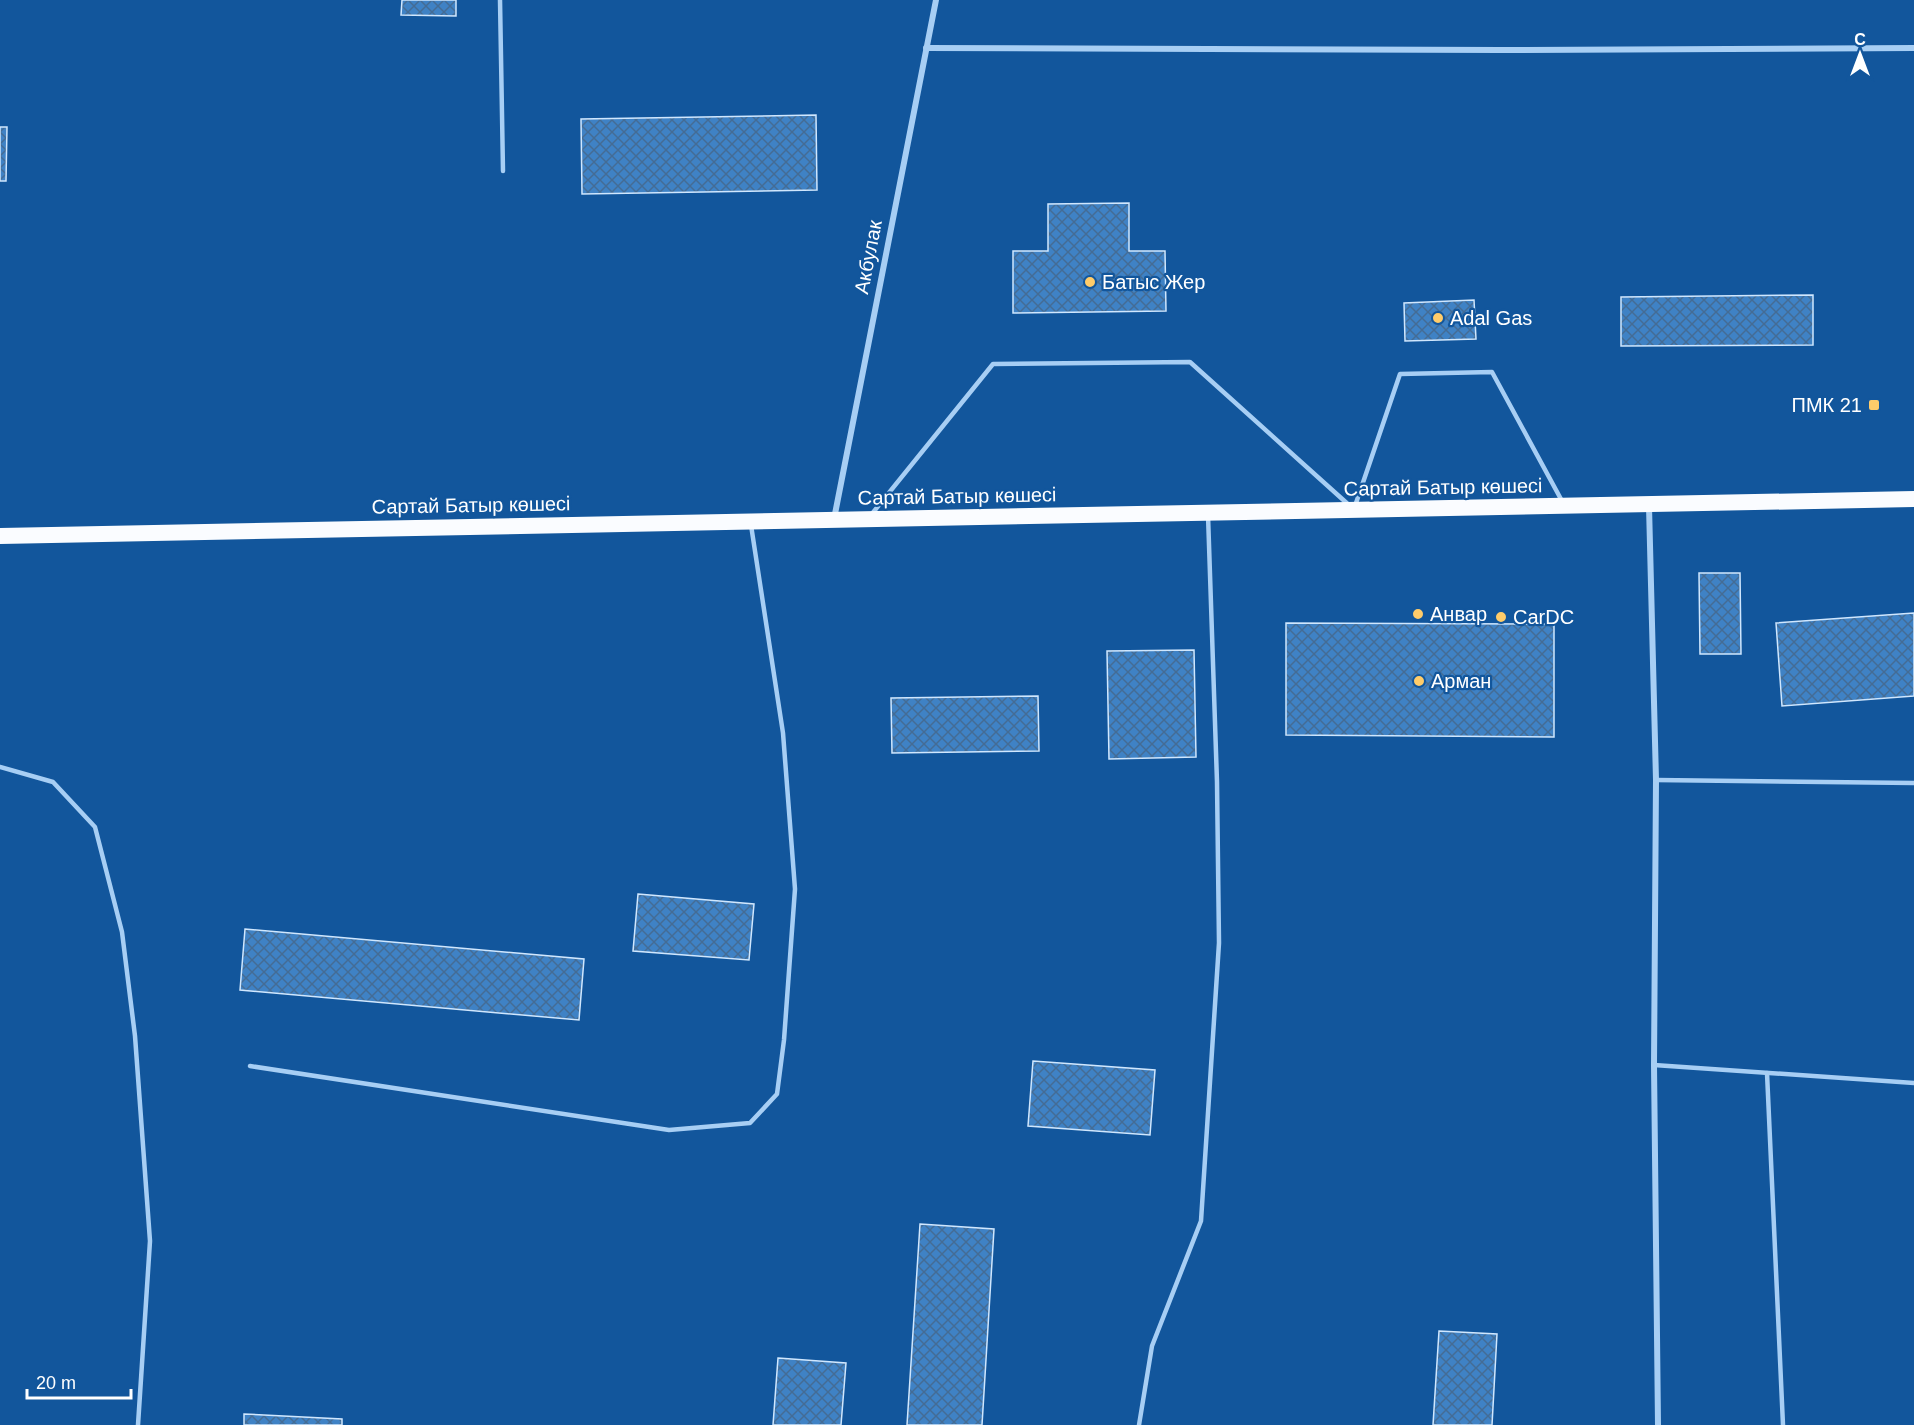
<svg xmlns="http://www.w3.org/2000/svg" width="1914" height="1425" viewBox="0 0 1914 1425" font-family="Arial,sans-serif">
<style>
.building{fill:url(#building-cross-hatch);stroke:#d0e7fe;stroke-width:1.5}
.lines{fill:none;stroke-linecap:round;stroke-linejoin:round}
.service{stroke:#a7cef4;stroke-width:4.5}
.minor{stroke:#a7cef4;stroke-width:6}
.trunk{stroke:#fafcff;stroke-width:16}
.poi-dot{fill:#ffcc6a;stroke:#12569c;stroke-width:2}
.labels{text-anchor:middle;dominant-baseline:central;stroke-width:4.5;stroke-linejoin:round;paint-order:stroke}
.street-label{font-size:20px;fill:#fff;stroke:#12569c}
.poi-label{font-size:20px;fill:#fff;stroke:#12569c;text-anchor:start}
</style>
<defs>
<pattern id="building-cross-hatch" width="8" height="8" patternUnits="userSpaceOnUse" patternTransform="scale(1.5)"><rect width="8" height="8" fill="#3f82c5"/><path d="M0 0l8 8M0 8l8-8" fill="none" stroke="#446c95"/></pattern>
</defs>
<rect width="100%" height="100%" fill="#12569c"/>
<g class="building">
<polygon points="402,0 456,0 456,16 401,15"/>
<polygon points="816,115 817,190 582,194 581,119"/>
<polygon points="0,127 7,127 6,181 0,181"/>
<polygon points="1129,203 1129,251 1165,251 1166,311 1013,313 1013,251 1048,251 1048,204"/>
<polygon points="1813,295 1813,345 1621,346 1621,297"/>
<polygon points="1474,300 1476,339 1405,341 1404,303"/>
<polygon points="1699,573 1740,573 1741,654 1700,654"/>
<polygon points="1914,613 1914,696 1782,706 1776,623"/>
<polygon points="1286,623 1554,624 1554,737 1286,735"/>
<polygon points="1194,650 1196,757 1109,759 1107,651"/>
<polygon points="1038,696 1039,751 892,753 891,698"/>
<polygon points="638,894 754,904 749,960 633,951"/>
<polygon points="245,929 584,959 579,1020 240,990"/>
<polygon points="1033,1061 1155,1070 1150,1135 1028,1126"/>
<polygon points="920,1224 994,1229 982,1425 907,1425"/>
<polygon points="1439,1331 1497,1334 1492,1425 1433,1425"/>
<polygon points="778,1358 846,1363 841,1425 773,1425"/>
<polygon points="244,1414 342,1419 342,1425 244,1425"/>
</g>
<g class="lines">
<g class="service">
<polyline points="500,0 503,171"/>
<polyline points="1355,506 1400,374 1492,372 1562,501"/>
<polyline points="871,515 993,364 1190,362 1350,506"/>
<polyline points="0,767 53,782 95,827 122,932 135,1036 150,1241 138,1425"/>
<polyline points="1656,780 1914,783"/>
<polyline points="1654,1065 1914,1083"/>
<polyline points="250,1066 669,1130 750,1123 777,1094 784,1040 795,889 783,733 751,525"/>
<polyline points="1767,1073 1783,1425"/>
<polyline points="1139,1425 1152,1346 1201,1221 1219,943 1217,782 1208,515"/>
</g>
<g class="minor">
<polyline points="926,48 1501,50 1914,48"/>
<polyline points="1649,506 1656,780 1654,1065 1658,1425"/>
<polyline points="834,519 936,0"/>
</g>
<polyline class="trunk" points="0,536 1914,499"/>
</g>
<g class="poi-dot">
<circle cx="1090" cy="282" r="6"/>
<circle cx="1438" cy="318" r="6"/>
<rect x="1868" y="399" width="12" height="12" rx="3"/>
<circle cx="1418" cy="614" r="6"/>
<circle cx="1501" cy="617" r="6"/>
<circle cx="1419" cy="681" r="6"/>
</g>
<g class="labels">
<g class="street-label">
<text transform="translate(868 257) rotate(-79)">Акбулак</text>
<text transform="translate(1443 487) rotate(-1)">Сартай Батыр көшесі</text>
<text transform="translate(957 496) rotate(-1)">Сартай Батыр көшесі</text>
<text transform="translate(471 505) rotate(-1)">Сартай Батыр көшесі</text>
</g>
<g class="poi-label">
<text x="1102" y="282">Батыс Жер</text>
<text x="1450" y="318">Adal Gas</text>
<text x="1862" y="405" text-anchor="end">ПМК 21</text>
<text x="1430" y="614">Анвар</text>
<text x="1513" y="617">CarDC</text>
<text x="1431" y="681">Арман</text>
</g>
</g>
<g transform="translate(1860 54)" stroke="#12569c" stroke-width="4.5" paint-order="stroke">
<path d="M0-4.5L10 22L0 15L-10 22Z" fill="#ffffff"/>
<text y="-9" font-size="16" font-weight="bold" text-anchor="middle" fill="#ffffff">С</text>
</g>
<path d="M27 1389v9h104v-9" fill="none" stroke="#ffffff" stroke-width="3"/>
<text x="36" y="1389" font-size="18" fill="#ffffff" stroke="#12569c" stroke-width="4.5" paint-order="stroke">20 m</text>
</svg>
